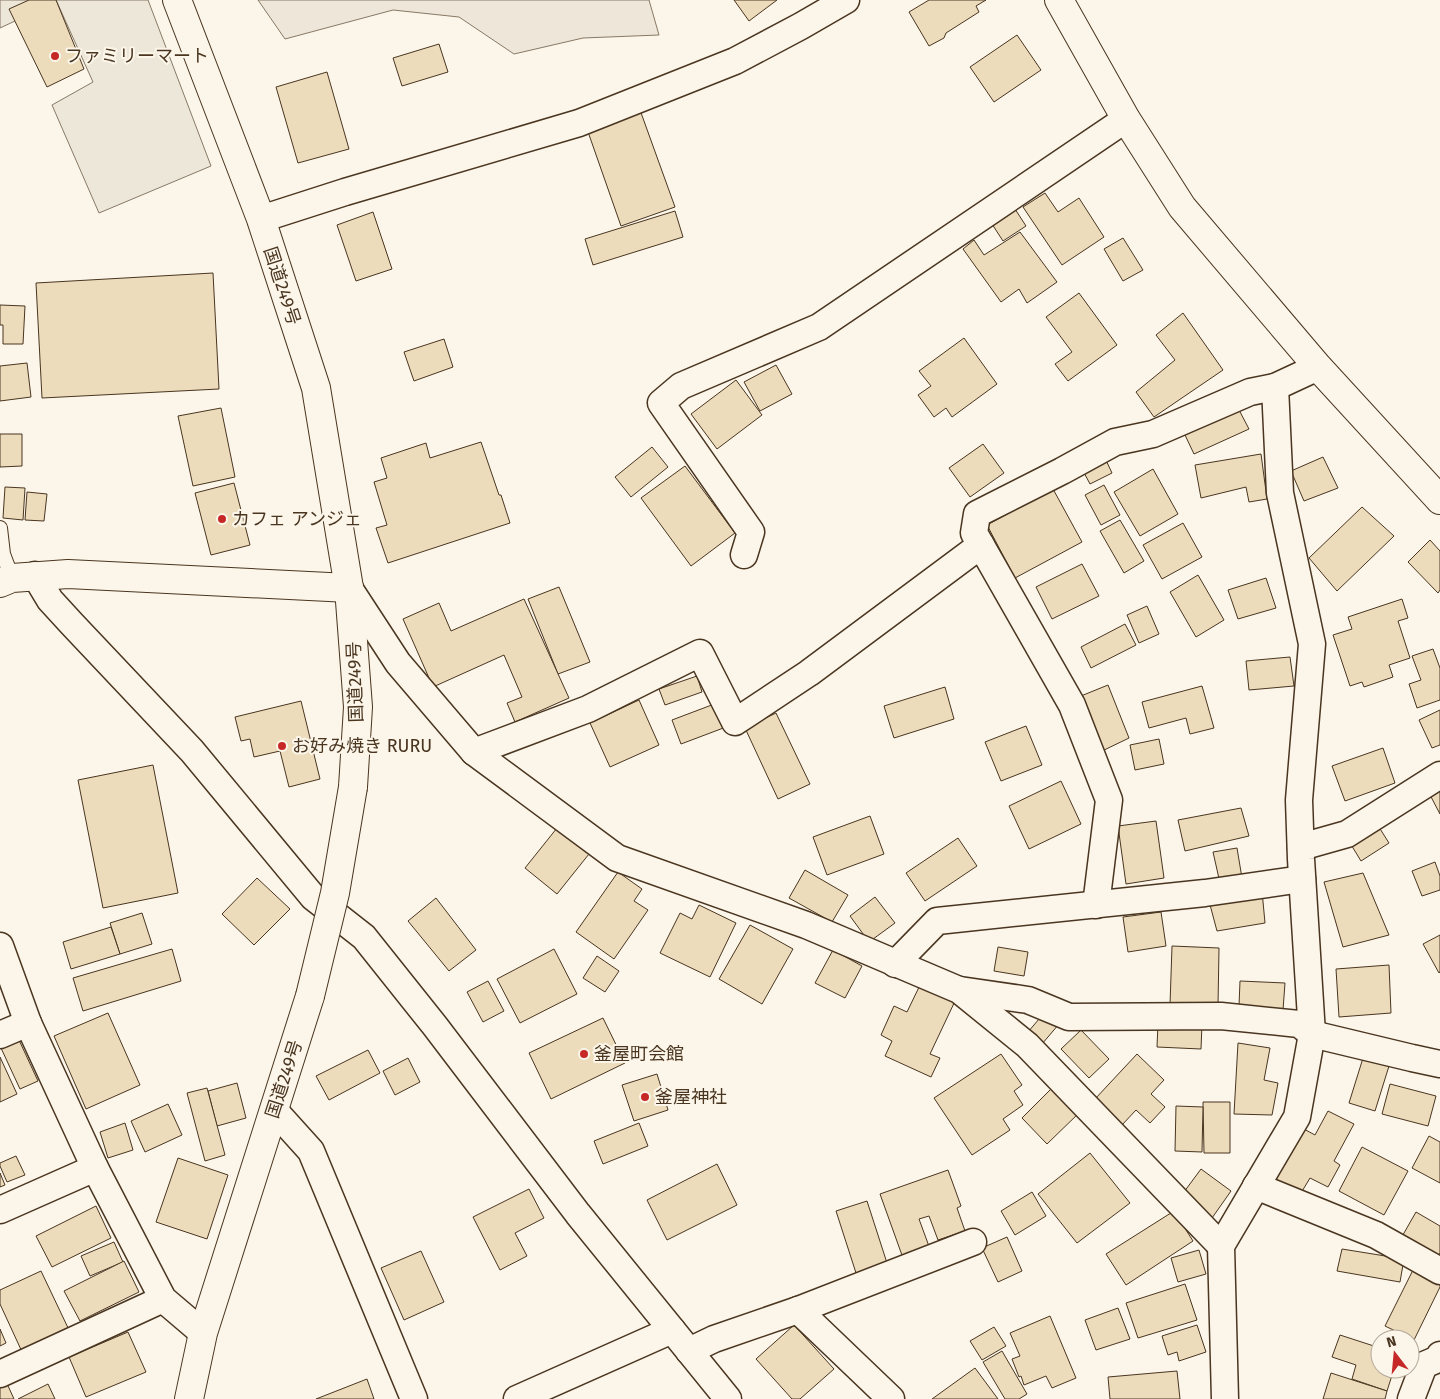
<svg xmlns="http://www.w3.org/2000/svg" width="1440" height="1399" viewBox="0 0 1440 1399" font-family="'Fira Sans','Noto Sans JP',sans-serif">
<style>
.green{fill:#ede6d9;stroke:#887966}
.parking{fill:#ede7d9;stroke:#887966}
.building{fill:#ecdcbc;stroke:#4a3520}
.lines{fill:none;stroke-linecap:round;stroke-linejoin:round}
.lane-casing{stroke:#4a3520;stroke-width:16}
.street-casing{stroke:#4a3520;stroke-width:29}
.secondary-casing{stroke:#4a3520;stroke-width:30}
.highway-casing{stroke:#4a3520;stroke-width:30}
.lane{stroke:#fbf6e9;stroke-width:14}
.street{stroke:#fbf6e9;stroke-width:26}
.secondary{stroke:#fbf6e9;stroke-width:28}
.highway{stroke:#fbf6e9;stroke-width:28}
.highway-bridge-casing{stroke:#4a3520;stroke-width:30;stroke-linecap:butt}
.highway-bridge{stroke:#fbf6e9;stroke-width:28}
.poi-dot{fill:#c62828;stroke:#fbf6e9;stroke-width:2}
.labels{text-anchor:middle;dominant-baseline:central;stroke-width:4;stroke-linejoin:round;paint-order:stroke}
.poi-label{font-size:18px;fill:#4a3520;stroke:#fbf6e9;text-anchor:start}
.street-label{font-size:18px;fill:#4a3520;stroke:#fbf6e9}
</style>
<rect width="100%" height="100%" fill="#fbf6e9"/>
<polygon class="green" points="258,0 649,0 659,35 583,38 514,54 459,17 393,10 285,39"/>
<g class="parking">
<polygon points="0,0 29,0 15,21 0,28"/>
<polygon points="56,0 148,0 211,166 99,213 52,105 93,82"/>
</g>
<g class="building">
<polygon points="29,0 56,0 84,69 47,87 9,9"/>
<polygon points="734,0 777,0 749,21"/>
<polygon points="929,0 986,0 976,6 979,12 946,33 944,38 929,46 909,12"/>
<polygon points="1017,35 1041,70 994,102 970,67"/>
<polygon points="439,44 448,72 402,86 393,58"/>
<polygon points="327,72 349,149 298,163 276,87"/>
<polygon points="640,110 675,207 621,226 587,129"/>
<polygon points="1045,193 1058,212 1079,198 1104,237 1062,265 1023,207"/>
<polygon points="1015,209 1026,226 1003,241 992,224"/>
<polygon points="675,211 683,237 593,265 585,239"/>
<polygon points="373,212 392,269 356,281 337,225"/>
<polygon points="1020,232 1057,282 1027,303 1019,289 1001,302 963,249 974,240 984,255"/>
<polygon points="1123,238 1143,270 1123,281 1104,249"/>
<polygon points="213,273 219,389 42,398 36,283"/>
<polygon points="1079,293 1117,345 1068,381 1055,364 1072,352 1046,317"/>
<polygon points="0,305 25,306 23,344 3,344 3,325 0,325"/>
<polygon points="1183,313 1223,370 1154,417 1136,392 1175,360 1156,335"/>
<polygon points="964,338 997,384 952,417 946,408 934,417 918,395 931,386 919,371"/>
<polygon points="444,339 453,367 414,381 404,352"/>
<polygon points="27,363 31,397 0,401 0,366"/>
<polygon points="776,365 792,394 760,411 744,382"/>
<polygon points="736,380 762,415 717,449 691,414"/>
<polygon points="221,408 235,477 193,486 178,416"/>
<polygon points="1238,408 1249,429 1194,454 1185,435"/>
<polygon points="0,434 22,434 22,466 0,467"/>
<polygon points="481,442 499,495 501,495 510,523 388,563 376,528 387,525 374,482 387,478 381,458 426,443 430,458"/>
<polygon points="983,444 1004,473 970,497 949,468"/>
<polygon points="652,447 668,467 631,497 615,477"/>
<polygon points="1261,454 1267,499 1249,502 1246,487 1201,498 1195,465"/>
<polygon points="1104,456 1112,473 1090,484 1081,467"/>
<polygon points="1323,457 1338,488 1304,501 1291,471"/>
<polygon points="685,466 735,533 691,566 641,498"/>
<polygon points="1153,469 1178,514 1140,536 1114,492"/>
<polygon points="234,483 250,545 211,555 195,493"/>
<polygon points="1104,485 1120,515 1101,525 1085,495"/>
<polygon points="5,487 25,488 23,520 3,518"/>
<polygon points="1053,489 1082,542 1015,578 987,525"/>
<polygon points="27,492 47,494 44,521 25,520"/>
<polygon points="1362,507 1394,536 1337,591 1309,558"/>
<polygon points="1120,520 1144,561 1124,573 1100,531"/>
<polygon points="1183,523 1202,557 1162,579 1143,545"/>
<polygon points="1430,540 1440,551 1440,590 1438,593 1408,562"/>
<polygon points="1082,564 1099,596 1052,619 1036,587"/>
<polygon points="1198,575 1224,620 1196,637 1170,592"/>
<polygon points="1266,578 1276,608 1238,619 1228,590"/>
<polygon points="559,587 590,662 558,674 528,599"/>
<polygon points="524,599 569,698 515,722 507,703 522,697 504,655 433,687 403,619 439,603 451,631"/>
<polygon points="1402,599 1408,618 1398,621 1410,658 1389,665 1393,677 1364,687 1362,682 1350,686 1333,635 1352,629 1348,617"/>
<polygon points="1147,606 1159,634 1139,643 1127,615"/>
<polygon points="1125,624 1136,645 1091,668 1081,647"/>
<polygon points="1433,649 1440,668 1440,700 1417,708 1409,684 1421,680 1412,656"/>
<polygon points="1290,657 1294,686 1249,690 1246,661"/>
<polygon points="697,676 702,692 665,705 659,689"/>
<polygon points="1108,685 1129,738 1100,752 1076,698"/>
<polygon points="1202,686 1214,728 1190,734 1186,718 1149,728 1142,702"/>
<polygon points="945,687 954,719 894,738 884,706"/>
<polygon points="639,700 659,745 610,767 590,723"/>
<polygon points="301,701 320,779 289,787 280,751 254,757 250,739 241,741 235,717"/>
<polygon points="717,703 726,727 681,744 672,720"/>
<polygon points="1440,710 1440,745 1432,748 1419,720"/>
<polygon points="776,713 810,784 778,799 745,728"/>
<polygon points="1026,726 1042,765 1001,781 985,742"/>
<polygon points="1159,739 1164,764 1135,770 1130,745"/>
<polygon points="1383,748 1395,783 1345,801 1332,766"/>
<polygon points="153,765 178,893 103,908 78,780"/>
<polygon points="1061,781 1081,824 1029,849 1009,806"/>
<polygon points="1440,789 1440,814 1430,795"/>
<polygon points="1241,808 1249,836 1185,851 1178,820"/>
<polygon points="870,816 884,854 827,875 813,837"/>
<polygon points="1156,821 1164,878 1126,884 1118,826"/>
<polygon points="1377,824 1389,843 1361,861 1350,843"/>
<polygon points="557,828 589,854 557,894 525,868"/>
<polygon points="958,838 977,866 925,901 906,873"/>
<polygon points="1237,848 1242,878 1220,883 1213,852"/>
<polygon points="1435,862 1440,876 1440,890 1422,896 1412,871"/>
<polygon points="805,870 848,895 832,922 789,898"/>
<polygon points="618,872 642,889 634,901 648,910 614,959 576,932"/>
<polygon points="1363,873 1389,935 1343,947 1324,882"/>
<polygon points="257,878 290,909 254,945 222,914"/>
<polygon points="1262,891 1265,923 1217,931 1209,901"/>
<polygon points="875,897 895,923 869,942 850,916"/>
<polygon points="436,898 476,950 449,971 408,921"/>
<polygon points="699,905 736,923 710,977 660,953 680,913 692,919"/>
<polygon points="1161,912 1166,946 1128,952 1123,917"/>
<polygon points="142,913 152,944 120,954 110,923"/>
<polygon points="750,925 793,949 762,1004 719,979"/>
<polygon points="111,927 120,954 71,969 63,942"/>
<polygon points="1440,935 1440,972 1439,973 1423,944"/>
<polygon points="1172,946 1219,948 1218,1006 1170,1005"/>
<polygon points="998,947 1028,952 1024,976 994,971"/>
<polygon points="172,949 181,981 83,1011 73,978"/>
<polygon points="554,949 577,994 520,1023 497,979"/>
<polygon points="833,950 862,966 845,998 815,983"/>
<polygon points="597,956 619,971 605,992 583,978"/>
<polygon points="1389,965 1391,1013 1339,1017 1336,969"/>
<polygon points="488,981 504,1011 483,1022 467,992"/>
<polygon points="1240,981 1285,983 1283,1010 1239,1006"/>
<polygon points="921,983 956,999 930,1054 940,1058 931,1077 885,1056 892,1041 881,1035 894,1006 907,1012"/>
<polygon points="1045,1012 1059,1024 1042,1044 1028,1032"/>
<polygon points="108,1013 140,1085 86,1109 54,1036"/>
<polygon points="603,1018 625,1063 551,1099 529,1053"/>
<polygon points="1158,1023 1202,1024 1201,1049 1157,1047"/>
<polygon points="1081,1030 1109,1059 1089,1078 1061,1049"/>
<polygon points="19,1040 38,1081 20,1089 1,1048"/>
<polygon points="1238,1043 1270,1048 1264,1080 1278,1083 1272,1115 1234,1114"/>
<polygon points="368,1050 380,1073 329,1100 316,1076"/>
<polygon points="1001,1054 1022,1085 1014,1091 1023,1105 1003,1119 1010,1130 972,1155 934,1098"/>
<polygon points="1137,1054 1164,1080 1151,1094 1165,1107 1150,1123 1136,1110 1122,1125 1095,1099"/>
<polygon points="0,1057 17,1094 0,1102"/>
<polygon points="408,1058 420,1082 395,1095 383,1071"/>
<polygon points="1363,1058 1389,1066 1375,1111 1349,1103"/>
<polygon points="657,1074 668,1110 634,1121 622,1085"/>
<polygon points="237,1083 246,1118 217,1126 208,1091"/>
<polygon points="1390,1084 1436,1096 1428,1126 1382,1114"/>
<polygon points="1055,1085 1081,1111 1047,1144 1022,1118"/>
<polygon points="207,1088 225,1155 205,1161 187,1093"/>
<polygon points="1203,1102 1230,1102 1230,1153 1204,1153"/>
<polygon points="168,1104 182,1135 145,1152 131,1121"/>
<polygon points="1176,1106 1203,1107 1202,1152 1175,1151"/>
<polygon points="1328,1111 1354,1124 1334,1161 1340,1165 1328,1187 1310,1178 1301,1193 1274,1179 1302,1128 1315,1135"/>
<polygon points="125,1123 133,1150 108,1158 100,1132"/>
<polygon points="639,1123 648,1146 603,1164 594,1141"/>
<polygon points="1429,1136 1440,1142 1440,1183 1412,1168"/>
<polygon points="1362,1147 1408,1171 1384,1215 1339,1191"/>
<polygon points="1090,1153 1130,1203 1077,1243 1038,1194"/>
<polygon points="16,1156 25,1175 7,1182 0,1166 0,1163"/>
<polygon points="178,1158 228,1175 207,1239 156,1222"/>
<polygon points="717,1164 737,1205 667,1240 647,1200"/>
<polygon points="1201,1169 1231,1191 1212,1218 1181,1196"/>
<polygon points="948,1170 961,1206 957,1208 965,1231 938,1240 929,1216 919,1219 930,1249 903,1258 880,1194"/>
<polygon points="0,1173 5,1185 0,1187"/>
<polygon points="529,1189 544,1218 515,1233 527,1256 500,1270 473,1217"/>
<polygon points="1032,1192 1046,1216 1015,1235 1001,1211"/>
<polygon points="867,1201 887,1263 856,1273 836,1211"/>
<polygon points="96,1206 111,1238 52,1267 36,1236"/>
<polygon points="1174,1211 1193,1241 1126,1285 1106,1254"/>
<polygon points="1416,1212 1440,1226 1440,1253 1435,1261 1400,1240"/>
<polygon points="1007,1237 1022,1271 998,1282 982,1248"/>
<polygon points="114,1242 123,1262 90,1276 81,1256"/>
<polygon points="1342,1249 1404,1259 1400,1282 1337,1271"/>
<polygon points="1199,1250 1206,1274 1178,1282 1171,1258"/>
<polygon points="421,1251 444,1302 404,1320 381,1268"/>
<polygon points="124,1261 139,1292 80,1321 64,1291"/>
<polygon points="1413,1270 1440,1283 1440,1287 1414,1340 1385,1326"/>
<polygon points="41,1271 70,1332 23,1354 0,1304 0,1290"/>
<polygon points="1185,1284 1197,1320 1138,1338 1126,1303"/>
<polygon points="1118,1308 1130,1339 1096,1350 1085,1320"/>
<polygon points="1050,1316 1076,1378 1052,1388 1046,1376 1024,1385 1021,1376 1019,1377 1012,1359 1020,1356 1010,1333"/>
<polygon points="794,1325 834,1369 800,1399 792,1399 756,1359"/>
<polygon points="1197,1325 1206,1352 1179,1361 1177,1352 1168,1355 1162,1336"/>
<polygon points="994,1327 1006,1346 982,1360 970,1341"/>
<polygon points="0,1329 6,1343 0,1346"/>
<polygon points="128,1332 146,1372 86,1397 69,1357"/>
<polygon points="1340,1335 1380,1348 1380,1369 1394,1369 1387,1391 1352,1379 1356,1365 1332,1357"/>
<polygon points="1002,1351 1027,1394 1019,1399 1005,1399 983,1362"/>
<polygon points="975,1368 998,1399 932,1399"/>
<polygon points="1177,1371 1180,1399 1110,1399 1108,1377"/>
<polygon points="1331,1373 1387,1391 1385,1399 1323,1399"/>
<polygon points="4,1377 14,1399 0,1399 0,1379"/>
<polygon points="367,1379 374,1399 316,1399"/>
<polygon points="48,1384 55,1399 18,1399"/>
</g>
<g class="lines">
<g class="lane-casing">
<polyline id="lane" points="0,528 3,554 12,578"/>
</g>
<g class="street-casing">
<g id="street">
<polyline points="261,219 345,192 579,123 735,61 801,26 846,0"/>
<polyline points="744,555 751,532 661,403 681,386 819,327 1126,119"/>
<polyline points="35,575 50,600 72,624 192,751 313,897 364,937 435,1026 578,1214 728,1399"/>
<polyline points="349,588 398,663 474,752 617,858 806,925 959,990 1027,1045 1221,1246"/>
<polyline points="474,752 588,709 700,653 735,722 809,673 981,545"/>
<polyline points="1301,847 1347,834 1440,775"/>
<polyline points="1096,905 1109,800 1072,705 974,533 977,514 1062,471 1115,442 1153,434 1250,392 1275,387"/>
<polyline points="0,946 28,1023"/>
<polyline points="895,964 937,921 1205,893 1302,879"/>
<polyline points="960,990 1028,1000 1069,1017 1221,1016 1299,1024 1312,1034 1412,1058 1440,1064"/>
<polyline points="0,1035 28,1023 95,1168 163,1299 203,1333"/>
<polyline points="274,1110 311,1151 414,1399"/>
<polyline points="1256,1186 1376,1235 1440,1271"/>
<polyline points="0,1210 95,1168"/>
<polyline points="798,1310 891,1399"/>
<polyline points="689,1351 714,1339 798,1310 973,1242"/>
<polyline points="0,1374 163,1299"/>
<polyline points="517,1399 672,1330"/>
<polyline points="1225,1399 1221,1246 1297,1117 1312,1034 1301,859 1299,800 1312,644 1280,493 1275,387 1318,367"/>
<polyline points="1411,1399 1424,1365 1438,1359 1440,1355"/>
</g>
</g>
<g class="secondary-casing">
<g id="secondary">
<polyline points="1059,0 1126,119 1182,207 1318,367 1440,500"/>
<polyline points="0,583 12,578 68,574 349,588"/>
</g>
</g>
<g class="highway-casing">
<g id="highway">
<polyline points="177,0 261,219 316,388 349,588 358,707 353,787"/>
<polyline points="189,1399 203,1333 310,996"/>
</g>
</g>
<use href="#lane" class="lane"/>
<use href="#street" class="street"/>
<use href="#secondary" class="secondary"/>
<use href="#highway" class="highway"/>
<g class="highway-bridge-casing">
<polyline id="highway-bridge" points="310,996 335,893 353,787"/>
</g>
<use href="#highway-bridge" class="highway-bridge"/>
</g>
<g class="poi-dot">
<circle cx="55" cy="56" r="5"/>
<circle cx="222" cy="519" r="5"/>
<circle cx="282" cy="746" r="5"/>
<circle cx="584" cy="1054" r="5"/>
<circle cx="645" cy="1097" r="5"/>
</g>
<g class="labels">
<g class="poi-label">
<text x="65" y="56">ファミリーマート</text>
<text x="232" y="519">カフェ アンジェ</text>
<text x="292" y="746">お好み焼き RURU</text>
<text x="594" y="1054">釜屋町会館</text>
<text x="655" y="1097">釜屋神社</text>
</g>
<g class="street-label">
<text transform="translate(282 286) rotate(72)">国道249号</text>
<text transform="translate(355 682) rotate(-92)">国道249号</text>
<text transform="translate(284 1079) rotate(-72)">国道249号</text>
</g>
</g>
<g transform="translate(1395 1354) rotate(344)"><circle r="24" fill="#fbf6e9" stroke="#b4a999"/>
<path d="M0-4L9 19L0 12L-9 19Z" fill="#c62828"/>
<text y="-8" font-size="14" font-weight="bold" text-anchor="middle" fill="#4a3520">N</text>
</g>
</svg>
